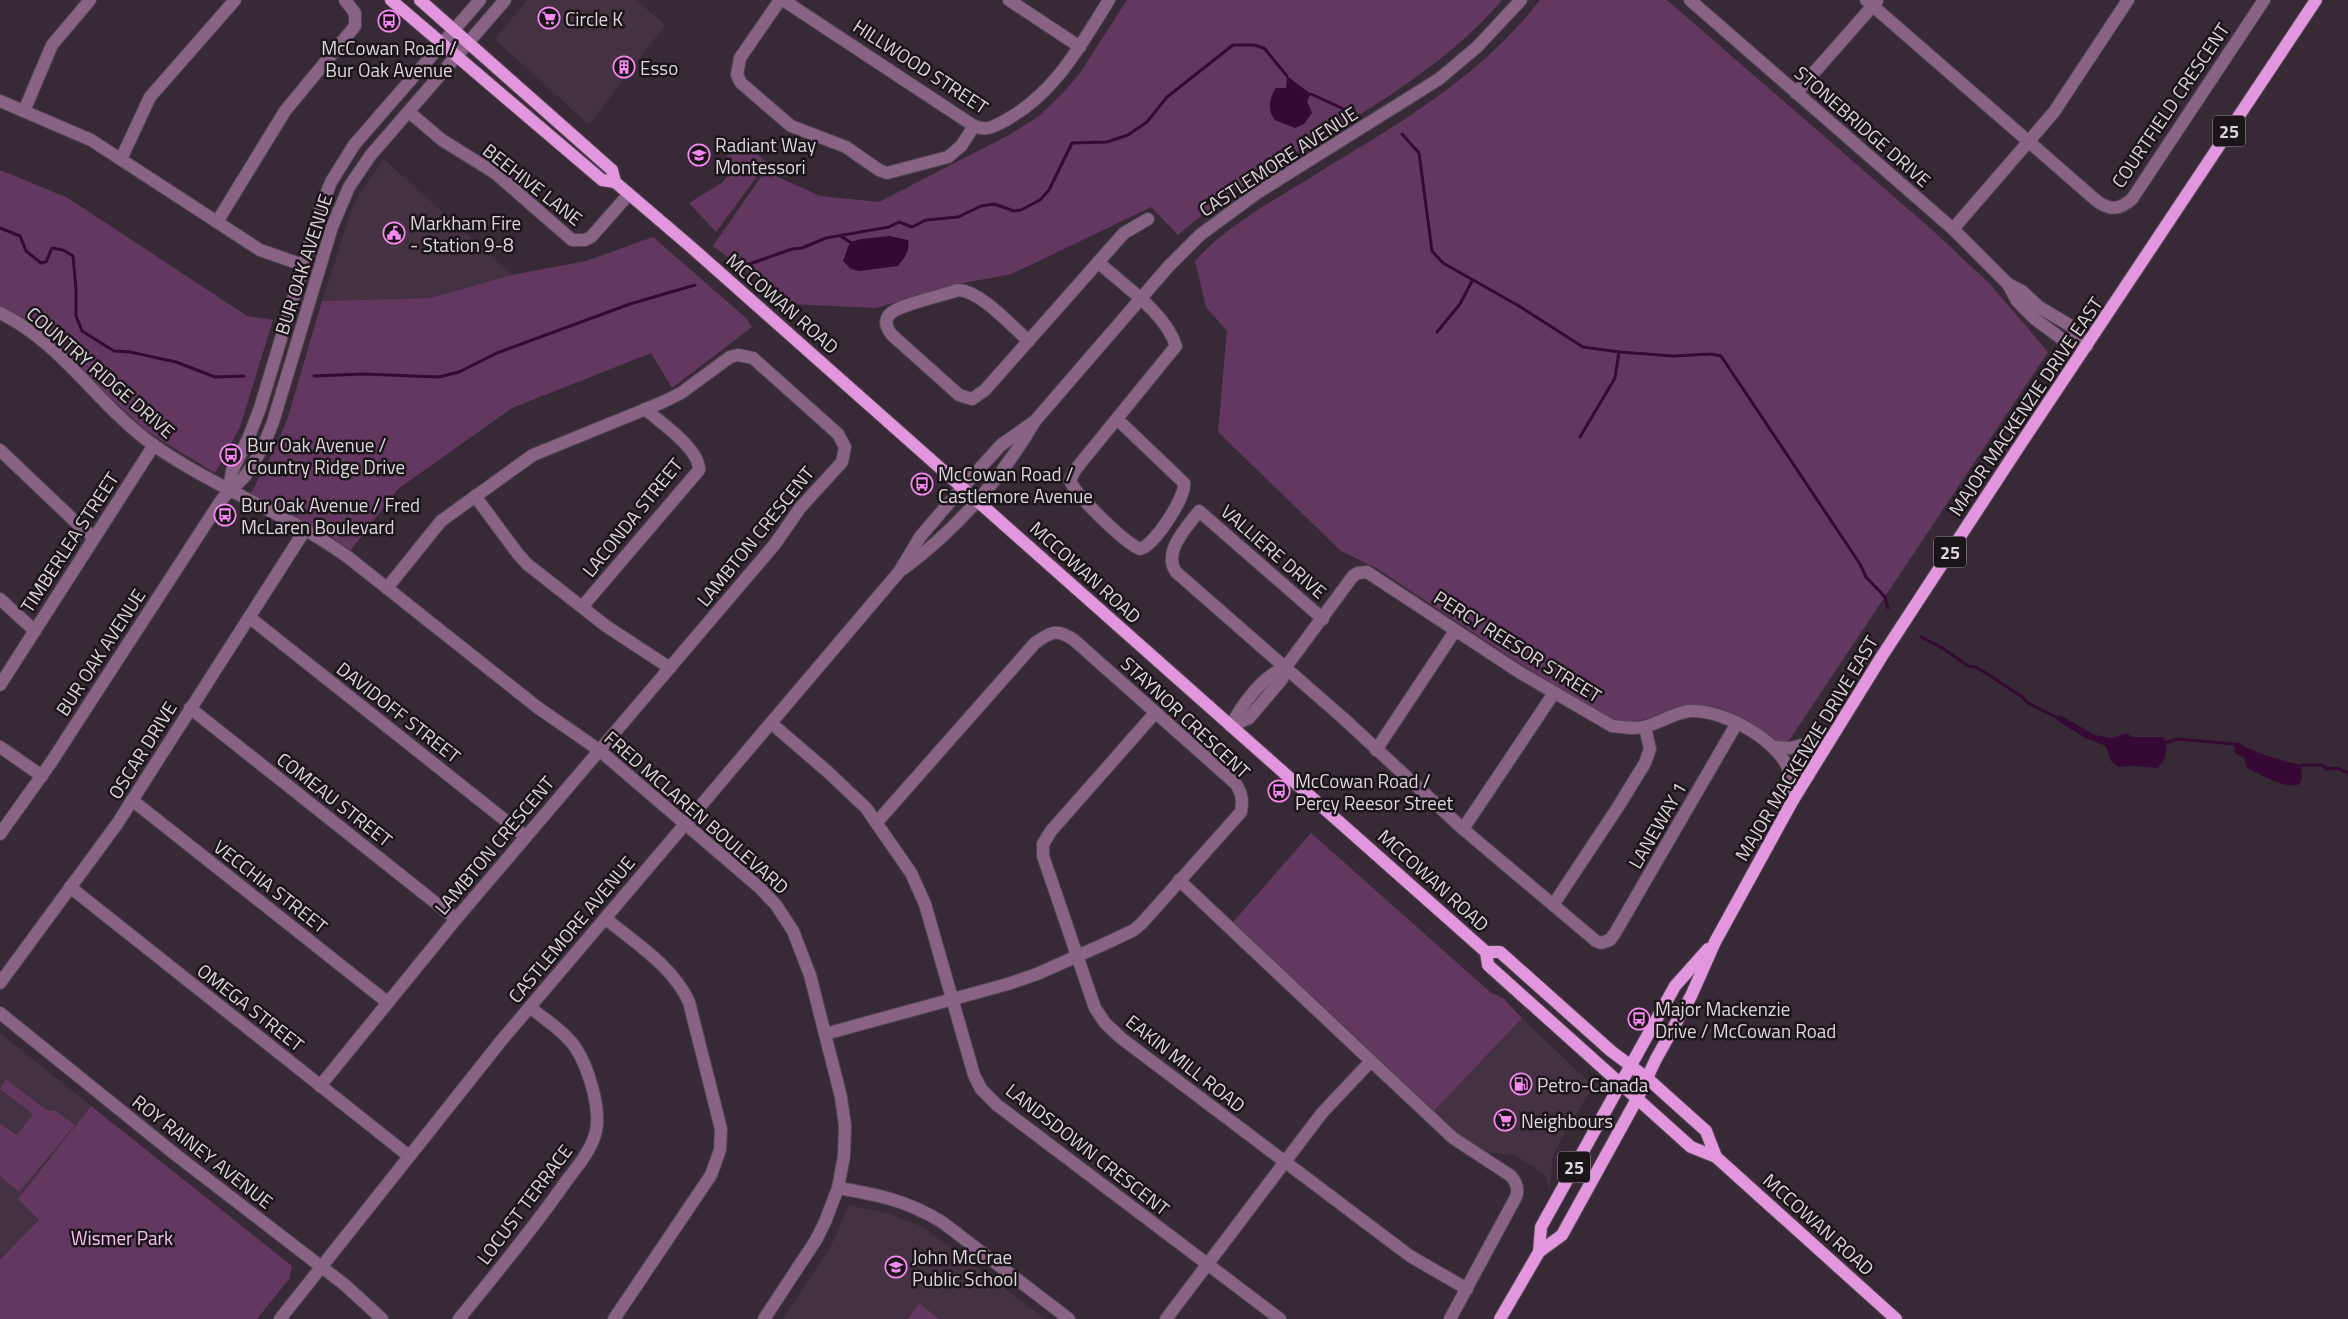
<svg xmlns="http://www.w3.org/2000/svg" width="2348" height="1319" viewBox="0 0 2348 1319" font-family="'Titillium Web',sans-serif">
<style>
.built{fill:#443242}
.green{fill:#633860}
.water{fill:#360934}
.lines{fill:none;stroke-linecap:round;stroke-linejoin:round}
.stream{stroke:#360934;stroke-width:3}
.minor-casing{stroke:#524551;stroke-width:14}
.major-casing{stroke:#524551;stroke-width:14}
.minor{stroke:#896386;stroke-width:12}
.major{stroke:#e296dd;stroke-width:12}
.labels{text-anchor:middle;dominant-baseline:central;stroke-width:5;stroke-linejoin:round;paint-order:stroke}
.shield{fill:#1b151a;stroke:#a49ba2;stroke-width:1}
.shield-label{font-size:18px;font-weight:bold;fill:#ded5dd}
.poi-label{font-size:19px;fill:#ded5dd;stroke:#1b151a;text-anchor:start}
.street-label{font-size:19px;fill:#ded5dd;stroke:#1b151a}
.park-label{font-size:19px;fill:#fcc1f7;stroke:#1b151a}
</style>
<rect width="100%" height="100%" fill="#372a36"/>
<g class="built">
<polygon points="527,0 636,0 665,25 589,125 495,39"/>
<polygon points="384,159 512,275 430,298 322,301 352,208 358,196"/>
<polygon points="1522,1018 1593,1086 1561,1139 1552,1159 1550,1191 1545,1175 1515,1155 1484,1152 1461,1136 1434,1111"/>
<polygon points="0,1033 91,1106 18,1199 40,1220 0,1260"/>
<polygon points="849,1205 890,1214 923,1227 1045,1319 783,1319 831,1246"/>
</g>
<g class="green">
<path d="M1127,0H1502C1414,103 1280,148 1178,235L1151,207L1012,274L958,284L876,308L792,304L713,246L765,171L820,196L879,202L1009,135L1039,116L1062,94L1080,73Z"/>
<path d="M1540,0H1667L1930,228L1990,284L2048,352L1786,745C1759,734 1739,709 1707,706C1664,701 1645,736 1599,713L1514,660L1378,569L1341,551L1218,432L1227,331L1206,307L1195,261C1226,226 1268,204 1308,179C1394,126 1476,82 1540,0Z"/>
<polygon points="740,139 767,163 716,232 689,203 723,182 734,167 725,159"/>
<polygon points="0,170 68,198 247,316 273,320 240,427 215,473 146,431 39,330 0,307"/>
<polygon points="653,237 746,318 752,327 672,388 651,353 512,408 398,489 350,551 330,536 251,493 275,448 287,420 322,301 430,298 512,275 586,261"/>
<polygon points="1311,833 1490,992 1504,999 1522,1018 1434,1111 1233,922"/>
<polygon points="6,1079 46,1110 56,1111 75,1125 19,1192 0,1176 0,1124 17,1135 33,1114 0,1089"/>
<polygon points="91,1106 292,1266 289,1279 257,1319 0,1319 0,1260 39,1220 18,1199"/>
<polygon points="919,1303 939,1319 908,1319"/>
</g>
<g class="water">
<path d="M1287,76L1311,94L1307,101L1312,113L1304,124L1295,128L1275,120C1267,110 1269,98 1276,88H1286Z"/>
<path d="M890,236L908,240C910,252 905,257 898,266L859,271L851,269L843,261L850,242L861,239Z"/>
<polygon points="2060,715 2095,735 2112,738 2127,733 2131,737 2163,737 2167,742 2165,758 2158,768 2133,766 2119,767 2111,761 2106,746 2083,737 2057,720 2056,717"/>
<path d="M2238,742C2245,750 2289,763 2301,765L2302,777L2300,784C2284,790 2261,774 2247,768L2244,758L2235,753L2234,744Z"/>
</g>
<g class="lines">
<g class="stream">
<polyline points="1311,94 1348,111"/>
<polyline points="1402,134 1419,153 1432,251 1443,263 1519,306 1583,347 1620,352 1673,356 1711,354 1721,356 1860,564 1866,577 1885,597 1888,608"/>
<polyline points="0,228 20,236 26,251 41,263 46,262 52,248 63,250 73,256 76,289 76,316 82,331 114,351 130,352 176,362 215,377 244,376"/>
<polyline points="842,237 850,242"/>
<polyline points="744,266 792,249 802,248 826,238 889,227 899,222 912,227 926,220 958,217 981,206 994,204 1014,211 1021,210 1040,200 1049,190 1072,143 1107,142 1128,135 1147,122 1167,97 1233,45 1254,45 1264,48 1287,76"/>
<polyline points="1437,332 1460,304 1472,281"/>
<polyline points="314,376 363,374 439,377 459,372 497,353 630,304 695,285"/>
<polyline points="1580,437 1615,378 1619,352"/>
<polyline points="1921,637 1944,649 1968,666 1976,667 1989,675 2021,696 2028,703 2056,717"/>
<polyline points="2167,742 2178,739 2234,744"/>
<polyline points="2301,765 2322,765 2327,769 2337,768 2348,773"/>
</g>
<g class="minor-casing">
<g id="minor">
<polyline points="780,0 740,58 737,75 741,83 791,126 846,147 879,170 887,173 948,157 961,146 974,126"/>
<path d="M783,0L974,126C986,131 994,127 1006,120C1055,93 1080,46 1109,0"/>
<polyline points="1009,0 1080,47"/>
<polyline points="1690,0 1953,229 2008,284 2017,301 2035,319 2062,339 2087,346"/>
<path d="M1866,0L2098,202C2112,211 2120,209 2132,199L2264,0"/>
<polyline points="1796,93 1877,1"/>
<polyline points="0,101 91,140 260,250 303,265"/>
<polyline points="24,111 52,45 90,0"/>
<polyline points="409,112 442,140 495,173 572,240 585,240 591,237 629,194"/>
<polyline points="121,159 150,97 235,0"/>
<polyline points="217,222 285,111 355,26 355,13 345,0"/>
<polyline points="1953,229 2054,112 2128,0"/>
<path d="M1098,262C1124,286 1165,312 1176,346L1075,470L1070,480C1074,494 1125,543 1140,549C1154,546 1186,497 1184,483L1117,419"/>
<polyline points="2008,284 2022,291 2039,307 2071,326 2087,346"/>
<path d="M0,313C61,342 98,405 152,444C214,488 287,513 349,558L537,707L599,750L760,888L776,905L793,931L810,975L841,1097L845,1126L844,1156L838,1188L825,1222L816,1240L764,1319"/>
<path d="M1029,341C1011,326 981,291 958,290C944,295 898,305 890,314C883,321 887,329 892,335L959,395L972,399L985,390L1124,233L1148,219"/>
<polyline points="0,450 83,529 94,537"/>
<polyline points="229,489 232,471 248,439 260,408 320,210 331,182 354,145 480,0"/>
<polyline points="475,496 518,554 527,564 606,626 670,668"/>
<path d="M903,569C955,531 1002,478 1035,421L1168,267L1200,235L1257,193L1439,79L1477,47L1521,0"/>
<polyline points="0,599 35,631"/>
<path d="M582,607L699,470C700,449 660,422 645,409"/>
<polyline points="249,617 525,836"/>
<path d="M1323,619L1199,511C1187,527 1162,552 1176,572L1343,718L1463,829L1596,941L1601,943L1610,940L1615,933L1737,723"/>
<polyline points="0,685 154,445"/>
<polyline points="190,708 456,919"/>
<polyline points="1155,713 1051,831 1043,844 1043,856 1095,1008 1105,1023 1121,1038 1410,1256 1467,1289"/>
<polyline points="771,723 828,772 866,808 911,873 925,904 974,1075 981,1089 997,1105 1280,1319"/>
<path d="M1231,726L1249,718L1282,679L1285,668L1353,576L1358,573L1367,572L1519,672L1612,726C1623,727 1636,730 1647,726C1661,722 1674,713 1690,711C1721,709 1774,738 1787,766C1792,776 1792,788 1793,800"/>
<path d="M1231,726C1241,706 1263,675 1285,668"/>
<polyline points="0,747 42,776"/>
<polyline points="1774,747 1790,748 1831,738"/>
<polyline points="1376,750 1455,631"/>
<polyline points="132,800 387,1002"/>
<polyline points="1463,829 1554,693"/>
<path d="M0,834L50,764L220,502C227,492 237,485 245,476C257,460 266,441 273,422L332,227L349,187L370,156L505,0"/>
<polyline points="70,887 409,1156"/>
<polyline points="1553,905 1618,807 1645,763 1650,749 1645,727"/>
<path d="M605,918C635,943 673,966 689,1002L721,1129L720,1150L711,1175L614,1319"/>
<polyline points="0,983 117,824 305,530"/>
<polyline points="0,1013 176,1155 345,1285 382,1319"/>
<path d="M825,1034L1008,984L1037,974L1111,941L1134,930L1142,923L1241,812C1243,800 1242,794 1236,784L1074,640C1057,628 1051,632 1035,643L877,822"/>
<path d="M1371,1061L1453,1138L1511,1176C1516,1182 1519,1189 1516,1197L1450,1319"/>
<polyline points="320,1086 456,919 775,544 800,508 842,462 845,447 838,434 753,358 738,355 730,357 681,393 663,402 533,455 441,521 387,588"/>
<path d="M838,1188C879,1195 906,1200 942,1222L1069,1319"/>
<polyline points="280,1319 501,1041 899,572 920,537 961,489 1001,445 1035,421"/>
<path d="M459,1319C496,1273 534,1228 567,1180C578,1166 592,1149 596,1131C601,1108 588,1066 575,1047C564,1031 544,1019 530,1007"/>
<polyline points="1166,1319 1322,1113 1371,1061 1179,880"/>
</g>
</g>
<g class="major-casing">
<g id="major">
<polyline points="391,0 602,180 615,182 691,247 1486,952 1500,952 1611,1051 1647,1078 1706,1131 1716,1157"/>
<polyline points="420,0 612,170 615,182"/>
<polyline points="1486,952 1488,965 1691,1147 1716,1157 1896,1319"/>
<polyline points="1539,1252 1541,1227 1675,986 1708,949"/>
<polyline points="1500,1319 1539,1252 1562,1235 1637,1099 1656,1059 1691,996 1715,942 1793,800 1882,656 2018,448 2316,0"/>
</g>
</g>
<use href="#minor" class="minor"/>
<use href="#major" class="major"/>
</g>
<defs>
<g id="supermarket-ring" transform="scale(1.125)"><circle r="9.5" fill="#1b151a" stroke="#f589ef" stroke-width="1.5"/><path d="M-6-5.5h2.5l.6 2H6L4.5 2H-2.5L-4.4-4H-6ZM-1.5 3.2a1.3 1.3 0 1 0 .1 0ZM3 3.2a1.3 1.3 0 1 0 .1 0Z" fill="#f589ef"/></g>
<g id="bus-ring" transform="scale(1.125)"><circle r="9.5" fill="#1b151a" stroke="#f589ef" stroke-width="1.5"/><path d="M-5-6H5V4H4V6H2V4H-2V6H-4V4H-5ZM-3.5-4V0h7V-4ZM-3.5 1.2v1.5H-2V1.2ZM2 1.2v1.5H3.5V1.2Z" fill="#f589ef"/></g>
<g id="building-ring" transform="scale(1.125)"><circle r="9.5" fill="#1b151a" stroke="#f589ef" stroke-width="1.5"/><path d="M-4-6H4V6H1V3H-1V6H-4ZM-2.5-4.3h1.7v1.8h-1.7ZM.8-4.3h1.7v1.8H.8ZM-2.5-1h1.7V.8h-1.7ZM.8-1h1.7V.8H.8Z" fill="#f589ef"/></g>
<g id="school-ring" transform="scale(1.125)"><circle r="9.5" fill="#1b151a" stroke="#f589ef" stroke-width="1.5"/><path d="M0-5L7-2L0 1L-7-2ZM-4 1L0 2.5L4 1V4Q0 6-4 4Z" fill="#f589ef"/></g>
<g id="civic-ring" transform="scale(1.125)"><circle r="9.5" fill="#1b151a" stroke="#f589ef" stroke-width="1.5"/><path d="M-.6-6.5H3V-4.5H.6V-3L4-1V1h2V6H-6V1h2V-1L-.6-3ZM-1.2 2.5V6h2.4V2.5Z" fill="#f589ef"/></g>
<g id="fuel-ring" transform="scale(1.125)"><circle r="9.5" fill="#1b151a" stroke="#f589ef" stroke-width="1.5"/><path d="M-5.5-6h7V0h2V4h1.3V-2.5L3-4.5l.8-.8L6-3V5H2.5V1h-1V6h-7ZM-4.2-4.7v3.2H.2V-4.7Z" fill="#f589ef"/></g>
</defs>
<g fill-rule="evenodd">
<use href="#supermarket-ring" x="549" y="18"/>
<use href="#bus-ring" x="389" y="21"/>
<use href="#building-ring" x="624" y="67"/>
<use href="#school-ring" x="699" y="155"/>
<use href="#civic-ring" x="394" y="233"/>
<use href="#bus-ring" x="231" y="455"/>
<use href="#bus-ring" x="922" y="484"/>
<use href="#bus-ring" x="225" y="515"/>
<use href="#bus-ring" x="1279" y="791"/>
<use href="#bus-ring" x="1639" y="1019"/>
<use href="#fuel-ring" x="1521" y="1084"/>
<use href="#supermarket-ring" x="1505" y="1120"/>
<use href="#school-ring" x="896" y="1267"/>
</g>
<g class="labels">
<g class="shield">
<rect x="2213" y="115.5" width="32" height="31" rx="4"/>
<rect x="1934" y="536.5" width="32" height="31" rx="4"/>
<rect x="1558" y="1151.5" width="32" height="31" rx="4"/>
</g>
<g class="shield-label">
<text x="2229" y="131">25</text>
<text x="1950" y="552">25</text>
<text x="1574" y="1167">25</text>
</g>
<g class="poi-label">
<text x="565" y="18">Circle K</text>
<text x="389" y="47" text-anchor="middle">McCowan Road /<tspan x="389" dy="22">Bur Oak Avenue</tspan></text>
<text x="640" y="67">Esso</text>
<text x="715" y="144">Radiant Way<tspan x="715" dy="22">Montessori</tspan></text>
<text x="410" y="222">Markham Fire<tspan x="410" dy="22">- Station 9-8</tspan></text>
<text x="247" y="444">Bur Oak Avenue /<tspan x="247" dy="22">Country Ridge Drive</tspan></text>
<text x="938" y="473">McCowan Road /<tspan x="938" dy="22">Castlemore Avenue</tspan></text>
<text x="241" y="504">Bur Oak Avenue / Fred<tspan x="241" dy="22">McLaren Boulevard</tspan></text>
<text x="1295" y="780">McCowan Road /<tspan x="1295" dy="22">Percy Reesor Street</tspan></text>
<text x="1655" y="1008">Major Mackenzie<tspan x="1655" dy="22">Drive / McCowan Road</tspan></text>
<text x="1537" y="1084">Petro-Canada</text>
<text x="1521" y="1120">Neighbours</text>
<text x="912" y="1256">John McCrae<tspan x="912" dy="22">Public School</tspan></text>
</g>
<g class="street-label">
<text transform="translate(921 66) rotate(33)">HILLWOOD STREET</text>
<text transform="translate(2170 105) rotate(-56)">COURTFIELD CRESCENT</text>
<text transform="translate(1863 126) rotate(41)">STONEBRIDGE DRIVE</text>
<text transform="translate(1278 161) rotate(-33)">CASTLEMORE AVENUE</text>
<text transform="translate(533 184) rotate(38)">BEEHIVE LANE</text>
<text transform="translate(303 264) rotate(-72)">BUR OAK AVENUE</text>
<text transform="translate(783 303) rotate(41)">MCCOWAN ROAD</text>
<text transform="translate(101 372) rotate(41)">COUNTRY RIDGE DRIVE</text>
<text transform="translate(2025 406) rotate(-56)">MAJOR MACKENZIE DRIVE EAST</text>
<text transform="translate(632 517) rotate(-51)">LACONDA STREET</text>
<text transform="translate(755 536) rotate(-51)">LAMBTON CRESCENT</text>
<text transform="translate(69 542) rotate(-57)">TIMBERLEA STREET</text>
<text transform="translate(1274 551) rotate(41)">VALLIERE DRIVE</text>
<text transform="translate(1086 572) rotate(42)">MCCOWAN ROAD</text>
<text transform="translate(1518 646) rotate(32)">PERCY REESOR STREET</text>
<text transform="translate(100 652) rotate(-57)">BUR OAK AVENUE</text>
<text transform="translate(399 712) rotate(38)">DAVIDOFF STREET</text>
<text transform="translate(1186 717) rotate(43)">STAYNOR CRESCENT</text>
<text transform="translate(1806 748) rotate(-59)">MAJOR MACKENZIE DRIVE EAST</text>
<text transform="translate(142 750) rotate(-58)">OSCAR DRIVE</text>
<text transform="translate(335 799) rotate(38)">COMEAU STREET</text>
<text transform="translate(697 812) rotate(41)">FRED MCLAREN BOULEVARD</text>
<text transform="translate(1657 825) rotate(-60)">LANEWAY 1</text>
<text transform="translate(494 845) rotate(-50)">LAMBTON CRESCENT</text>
<text transform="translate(1434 880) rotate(42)">MCCOWAN ROAD</text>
<text transform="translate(271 886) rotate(38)">VECCHIA STREET</text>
<text transform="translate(571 929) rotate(-50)">CASTLEMORE AVENUE</text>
<text transform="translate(251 1007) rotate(38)">OMEGA STREET</text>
<text transform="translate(1186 1063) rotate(38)">EAKIN MILL ROAD</text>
<text transform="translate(1088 1149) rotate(38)">LANDSDOWN CRESCENT</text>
<text transform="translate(203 1151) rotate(38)">ROY RAINEY AVENUE</text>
<text transform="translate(524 1204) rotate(-53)">LOCUST TERRACE</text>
<text transform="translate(1819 1224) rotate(42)">MCCOWAN ROAD</text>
</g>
<g class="park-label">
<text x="122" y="1237">Wismer Park</text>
</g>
</g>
</svg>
